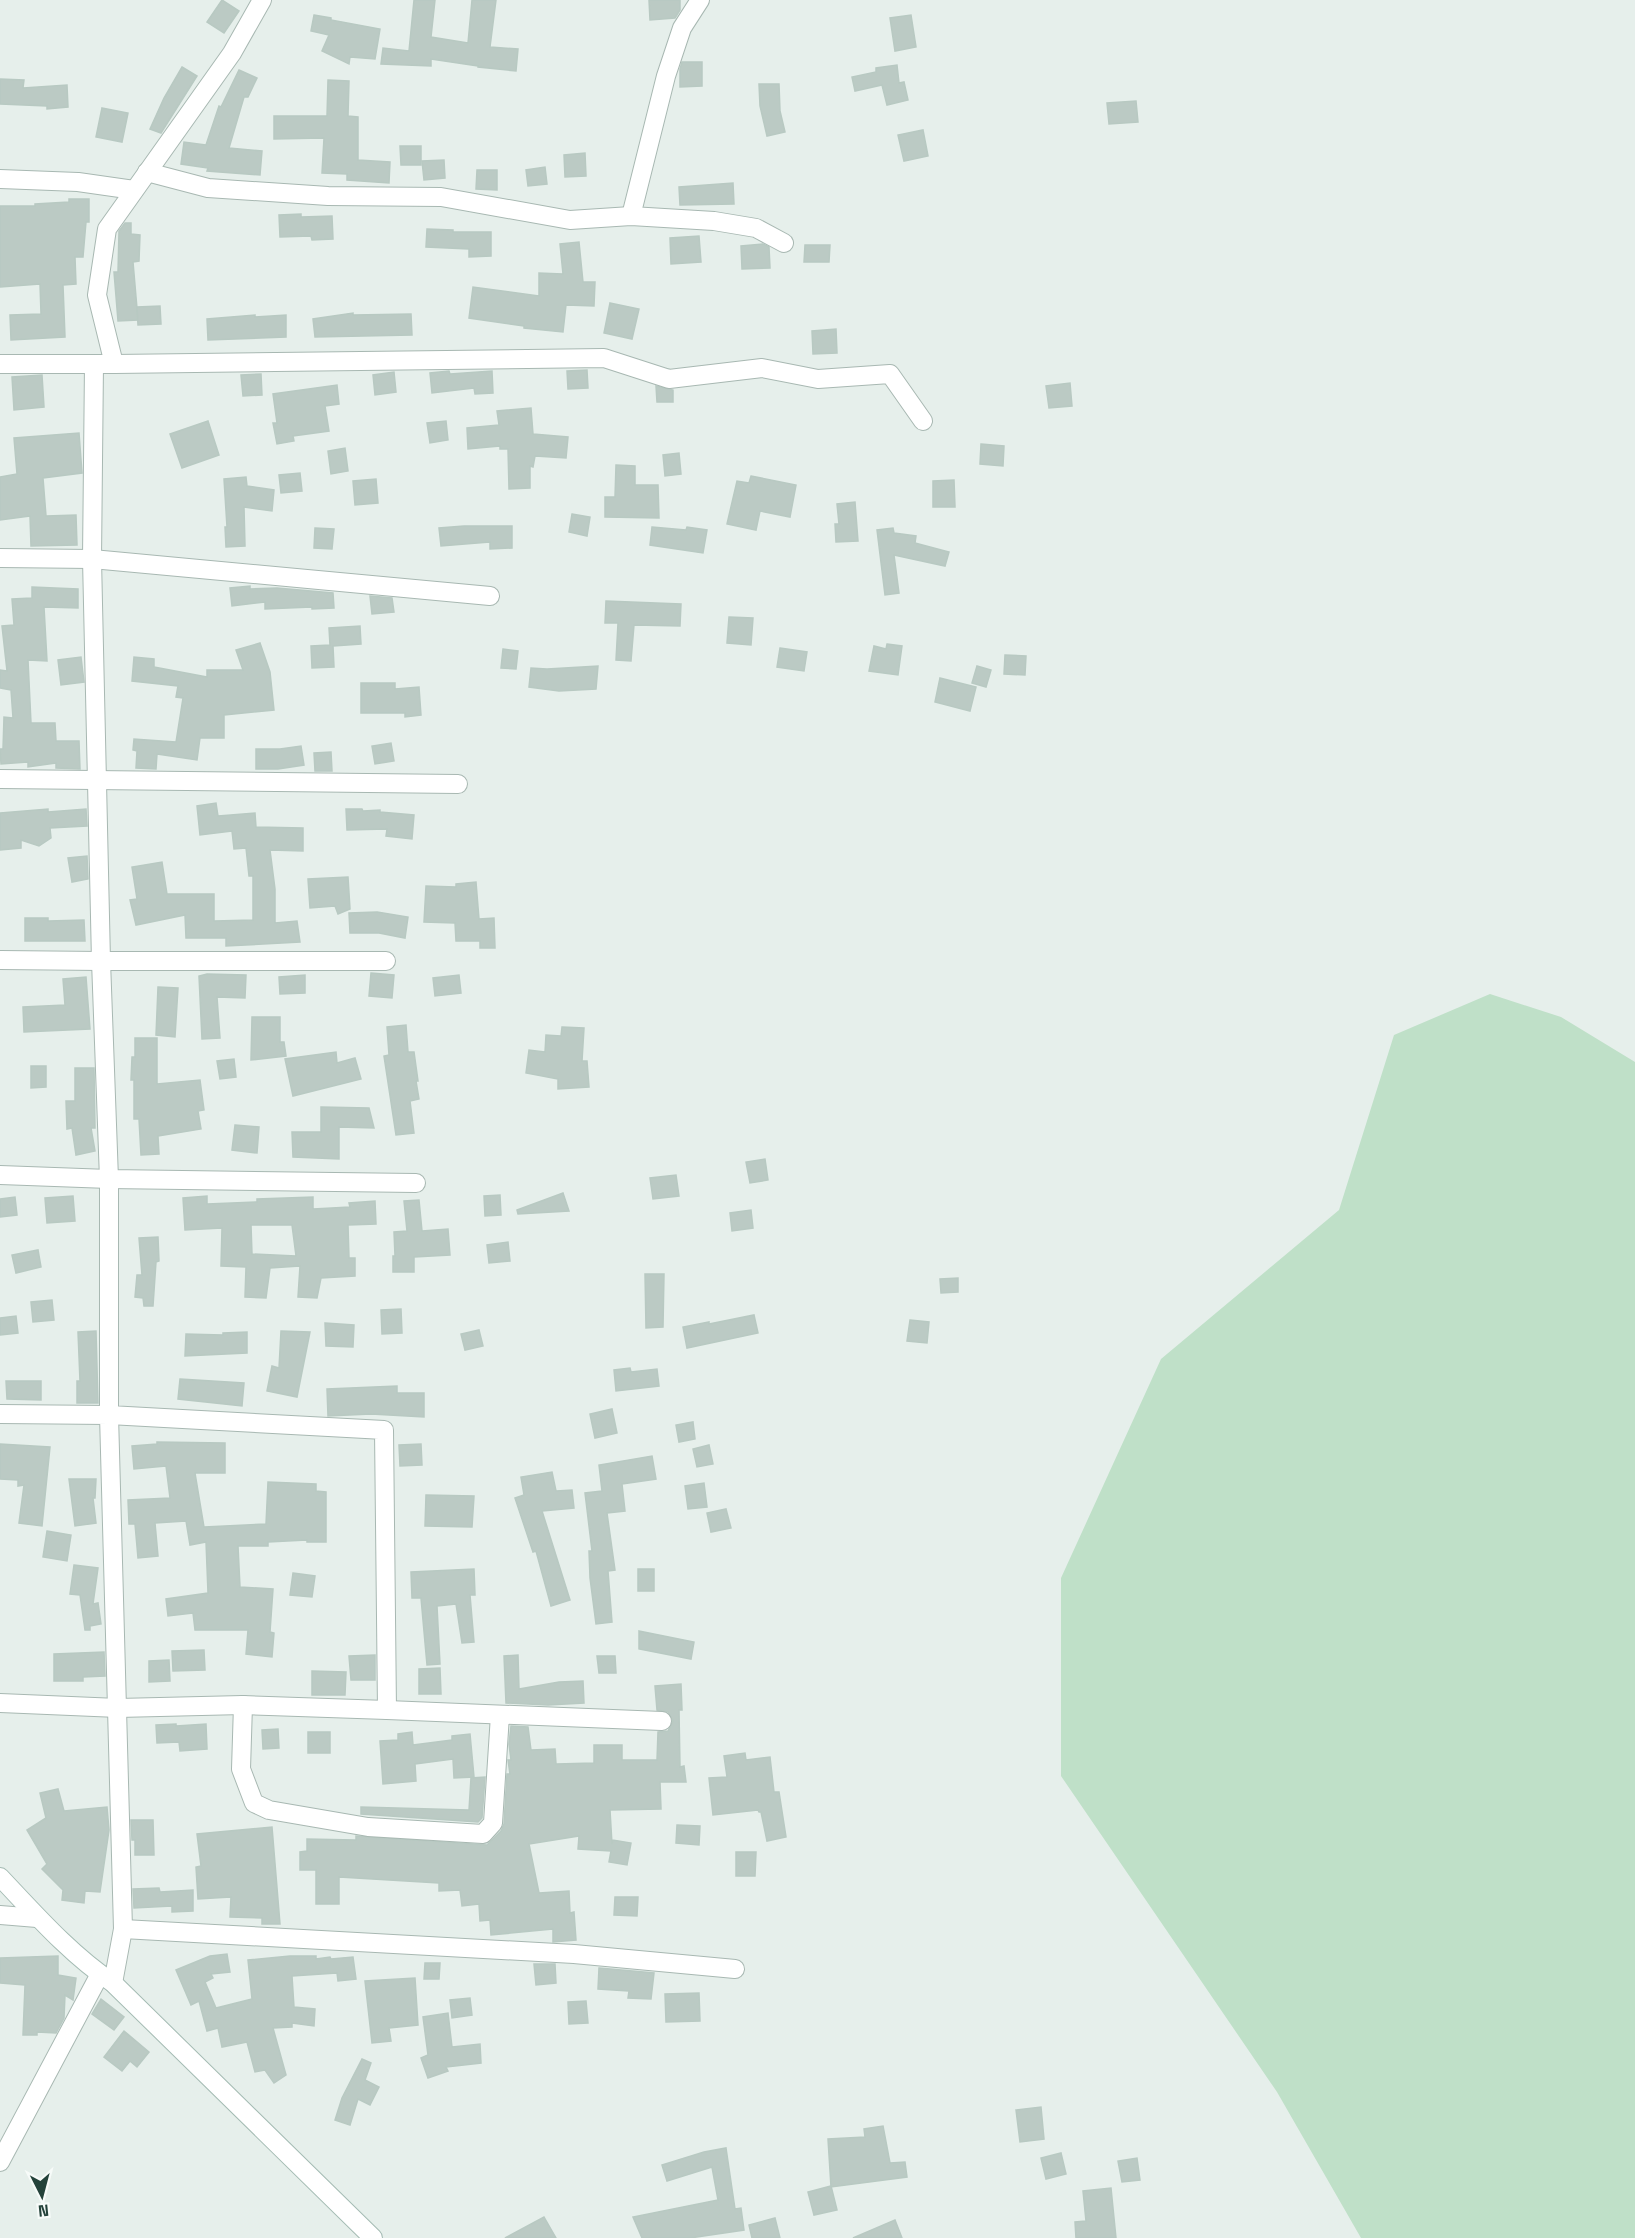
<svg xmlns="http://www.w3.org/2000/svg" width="1635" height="2238" viewBox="0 0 1635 2238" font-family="'Space Grotesk',sans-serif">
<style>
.green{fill:#bfe0c8}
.building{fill:#bbcac4;stroke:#b8c9c2;stroke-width:1.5;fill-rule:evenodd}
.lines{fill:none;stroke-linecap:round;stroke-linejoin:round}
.minor-casing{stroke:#a8b8b2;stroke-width:20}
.secondary-casing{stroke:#a4bbb3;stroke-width:20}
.minor{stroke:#fff;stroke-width:18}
.secondary{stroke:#fff;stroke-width:18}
</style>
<rect width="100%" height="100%" fill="#e6efeb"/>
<polygon class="green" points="1490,994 1561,1017 1635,1062 1635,2238 1361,2238 1277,2092 1061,1776 1061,1578 1161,1359 1339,1210 1394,1035"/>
<g class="building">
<polygon points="222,0 239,11 224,33 207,22"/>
<polygon points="414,0 435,0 431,37 468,43 472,0 496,0 490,47 518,49 516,71 478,67 478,66 431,59 431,66 381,64 383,48 409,51"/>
<polygon points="649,0 680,0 680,10 675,18 650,20"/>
<polygon points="314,15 331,18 331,20 380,29 375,59 350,57 349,64 322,51 329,35 311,31"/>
<polygon points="911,15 916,47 895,51 890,18"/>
<polygon points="682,62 702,62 702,86 680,87 680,69"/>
<polygon points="897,65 899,83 904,82 908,100 887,105 882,85 855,91 852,77 876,72 876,68"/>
<polygon points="182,67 197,76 161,133 150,129 164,98"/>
<polygon points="239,70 257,78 248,97 244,97 229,148 262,151 260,175 207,171 208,168 181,164 184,142 206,145 219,106 221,107"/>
<polygon points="0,79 24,80 23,88 67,85 68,107 47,109 47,106 0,104"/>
<polygon points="328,80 349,81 348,116 358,117 358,160 390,162 389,183 347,180 347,174 322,173 324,138 274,139 274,116 327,116"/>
<polygon points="759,84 779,84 780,111 785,132 767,136 760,106"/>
<polygon points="1136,101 1138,122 1109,124 1107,103"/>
<polygon points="102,108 128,113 122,142 96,137"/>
<polygon points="923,130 928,156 904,161 898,135"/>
<polygon points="400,146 421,146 421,165 401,165"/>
<polygon points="585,153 586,176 565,177 564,155"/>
<polygon points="444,160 445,178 424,180 422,161"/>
<polygon points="545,167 547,184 528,186 526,170"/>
<polygon points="477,170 497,170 497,190 476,189"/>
<polygon points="733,183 734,204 680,205 679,187"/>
<polygon points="69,199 89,199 89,222 86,222 83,257 75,257 76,284 63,285 65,337 11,340 10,315 41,314 40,284 0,287 0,206 35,206 35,204 69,202"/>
<polygon points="301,214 301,217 332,216 333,239 312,240 311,236 280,237 279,215"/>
<polygon points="125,223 131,223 131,234 140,235 139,261 133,262 138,320 118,321 114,272 118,272 119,231"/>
<polygon points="427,229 453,230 453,232 491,232 491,256 469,257 469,249 426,247"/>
<polygon points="699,236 701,262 671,264 670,238"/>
<polygon points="579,242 583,282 595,282 594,306 566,305 563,332 524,328 524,326 469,318 473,287 539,296 539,273 563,274 560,244"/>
<polygon points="763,244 769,247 770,268 742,269 741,246"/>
<polygon points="805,245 830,245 829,262 804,262"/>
<polygon points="610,303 639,309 632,339 604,333"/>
<polygon points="160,306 161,324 138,325 137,307"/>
<polygon points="353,313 353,315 411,314 412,335 315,337 313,319"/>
<polygon points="255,315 255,317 286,315 286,337 208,340 207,319"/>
<polygon points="836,329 837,353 813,354 812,331"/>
<polygon points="587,370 588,388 568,389 567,371"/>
<polygon points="449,371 450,374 492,371 493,393 475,394 474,388 432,393 430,373"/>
<polygon points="394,372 396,392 375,395 373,375"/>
<polygon points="261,374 262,395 243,396 241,375"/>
<polygon points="42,375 44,407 14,410 12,377"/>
<polygon points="1070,383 1072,406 1049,408 1046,386"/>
<polygon points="337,385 339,404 325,406 329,431 293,436 294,441 277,444 273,423 277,423 273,394"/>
<polygon points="656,386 673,390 673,402 657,402"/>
<polygon points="531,408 533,434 568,437 566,458 535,456 533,467 530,466 530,488 509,489 508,449 500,449 500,446 468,449 467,428 499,425 497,411"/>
<polygon points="208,421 219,455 182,468 170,434"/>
<polygon points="446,421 448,440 430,443 427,423"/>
<polygon points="79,433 82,473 43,478 46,516 76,515 77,545 31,546 30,516 0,520 0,477 17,474 14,438"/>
<polygon points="981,444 1004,446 1003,466 980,464"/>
<polygon points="345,448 348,471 331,474 328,451"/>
<polygon points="679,453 681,474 665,476 663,455"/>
<polygon points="616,465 635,466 635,485 658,485 659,518 605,517 605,497 615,497"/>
<polygon points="300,473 302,491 281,493 279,475"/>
<polygon points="751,476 796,485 790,517 760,511 756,530 727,524 737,481 749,483"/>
<polygon points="246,477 247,486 274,490 272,511 244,507 245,546 226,547 225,527 227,527 224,479"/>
<polygon points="376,479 378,503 355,505 353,481"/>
<polygon points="954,480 955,507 933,507 933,481"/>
<polygon points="855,502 858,541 836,542 835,524 839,524 837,504"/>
<polygon points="572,514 590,517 587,536 569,532"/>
<polygon points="464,526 512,526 512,548 490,549 490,542 441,546 439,528"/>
<polygon points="652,527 686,530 687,527 707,530 703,553 650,545"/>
<polygon points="315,528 334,529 332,549 314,548"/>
<polygon points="893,528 894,533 916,536 915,543 949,552 945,566 894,555 899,593 885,595 877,530"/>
<polygon points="250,586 250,589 277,588 333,593 334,608 312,609 312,607 265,609 265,602 232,606 230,588"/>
<polygon points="32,587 78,589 78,608 44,607 47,661 28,660 31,723 55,723 56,741 79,741 80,769 56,768 56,763 28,767 28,762 1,764 0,749 3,749 4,717 13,718 11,690 0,688 0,670 7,671 2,626 14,625 12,599 32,598"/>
<polygon points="370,596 392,598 394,612 372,614"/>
<polygon points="606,601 681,604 680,626 634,625 631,661 616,660 618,623 605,623"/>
<polygon points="729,617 753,618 751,645 727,643"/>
<polygon points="360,626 361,644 333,646 334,667 312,668 311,646 330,645 329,628"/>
<polygon points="260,643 270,672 274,710 224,715 224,738 200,738 197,760 157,754 156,769 136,768 137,751 133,750 134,739 176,742 183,698 176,697 178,686 132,681 134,657 154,659 154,667 207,677 207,670 243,670 236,650"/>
<polygon points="887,644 902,646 898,675 869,671 874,646 886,649"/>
<polygon points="780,648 807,652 804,671 777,667"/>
<polygon points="503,649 518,651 516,669 501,668"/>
<polygon points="1005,655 1026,656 1025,675 1004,674"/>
<polygon points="81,657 84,682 61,685 58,660"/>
<polygon points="598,666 596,689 559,691 529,687 531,668 547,669"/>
<polygon points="977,666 991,670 986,687 972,683"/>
<polygon points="940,678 976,687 970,711 935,702"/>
<polygon points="361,683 395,683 395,689 419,687 421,715 405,717 405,713 361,713"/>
<polygon points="391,743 394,761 375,764 372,746"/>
<polygon points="301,746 304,765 278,769 256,769 256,749 280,749"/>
<polygon points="331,752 332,771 315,771 314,753"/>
<polygon points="216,803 218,816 255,813 256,827 303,828 303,851 270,850 275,889 275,923 297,921 300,942 226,946 226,938 186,938 185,915 136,925 130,900 137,899 132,867 162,862 167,894 214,894 214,921 253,920 253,876 249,876 246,848 234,849 232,831 200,835 197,806"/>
<polygon points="48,809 48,812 86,809 87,826 50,828 51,838 39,846 21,840 21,848 0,850 0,813"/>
<polygon points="346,809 362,809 363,811 380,810 380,812 414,815 412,839 386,836 387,829 347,830"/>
<polygon points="87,856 88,879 72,882 68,858"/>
<polygon points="348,877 350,909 338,914 335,906 310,908 308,879"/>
<polygon points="476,882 479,919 494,918 495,948 480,948 480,941 456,941 455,923 424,922 426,886 456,887 456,884"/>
<polygon points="377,912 408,917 405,938 379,933 350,933 349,913"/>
<polygon points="25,918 48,918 48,921 84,920 85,941 25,941"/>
<polygon points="371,973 394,975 392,998 369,996"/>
<polygon points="207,974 246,975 245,998 217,997 220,1038 202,1039 199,976"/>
<polygon points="305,975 305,993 280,994 279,977"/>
<polygon points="459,975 461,993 435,996 433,978"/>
<polygon points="86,977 90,1029 24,1032 23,1007 65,1005 63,979"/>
<polygon points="158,987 178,988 175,1037 156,1035"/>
<polygon points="252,1017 280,1017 280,1042 284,1042 286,1056 251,1060"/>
<polygon points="406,1025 408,1052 414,1052 418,1081 416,1081 419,1099 410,1101 414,1133 396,1135 384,1056 389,1055 387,1027"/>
<polygon points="562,1027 584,1028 582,1061 587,1061 589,1087 558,1089 558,1079 526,1073 529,1050 545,1052 546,1035 561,1036"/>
<polygon points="135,1038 157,1038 157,1084 200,1080 204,1110 198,1111 201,1129 158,1136 159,1154 141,1155 139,1119 134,1119 134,1080 131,1080 132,1057 135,1057"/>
<polygon points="336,1052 337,1063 355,1058 361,1079 293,1096 285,1059"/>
<polygon points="234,1059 236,1077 220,1079 217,1061"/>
<polygon points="31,1066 46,1066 46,1087 31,1088"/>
<polygon points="75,1068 94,1068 95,1128 91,1128 95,1151 76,1155 72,1128 67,1129 66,1101 75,1101"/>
<polygon points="321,1107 369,1108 374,1128 339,1127 339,1159 293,1157 292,1132 321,1132"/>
<polygon points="235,1125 259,1127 257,1153 232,1150"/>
<polygon points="765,1159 768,1180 750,1183 746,1162"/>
<polygon points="676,1175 679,1196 653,1199 650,1178"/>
<polygon points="563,1193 569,1211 518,1214 517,1210"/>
<polygon points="500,1195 501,1215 485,1216 484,1196"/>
<polygon points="73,1196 75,1221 47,1223 45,1198"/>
<path d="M207,1196V1204L257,1202V1199L313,1197V1209L350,1207L349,1203L375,1201L376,1224L348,1225L349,1258H355V1276L321,1278L317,1298L298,1297L300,1266L270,1268L266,1298L245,1297L246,1267L221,1266L222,1228L185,1230L183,1198ZM251,1225H292L296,1256L252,1254Z"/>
<polygon points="15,1197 17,1215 0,1217 0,1199"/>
<polygon points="419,1200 422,1231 448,1229 450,1255 414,1257 414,1272 393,1272 393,1256 395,1256 394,1232 407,1231 404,1201"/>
<polygon points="751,1210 753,1228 732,1231 730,1213"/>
<polygon points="158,1237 159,1261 156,1262 153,1306 144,1306 143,1298 135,1297 137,1275 142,1275 139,1238"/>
<polygon points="508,1242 510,1261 489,1263 487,1245"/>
<polygon points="38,1250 41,1267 16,1273 12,1255"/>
<polygon points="645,1274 664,1274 663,1327 646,1328"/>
<polygon points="958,1278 958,1292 941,1293 940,1279"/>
<polygon points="52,1300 54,1320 33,1322 31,1302"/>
<polygon points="401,1309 402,1333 382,1334 381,1310"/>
<polygon points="754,1315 758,1333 687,1348 683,1327 709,1322 709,1324"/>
<polygon points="16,1316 18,1333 0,1335 0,1318"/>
<polygon points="910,1320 929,1322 927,1343 907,1341"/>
<polygon points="325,1323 354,1325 353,1347 326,1346"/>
<polygon points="479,1330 483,1346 465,1350 461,1334"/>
<polygon points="96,1331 98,1403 77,1403 77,1381 80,1381 78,1332"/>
<polygon points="281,1331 310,1332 297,1397 267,1391 272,1366 279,1368"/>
<polygon points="247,1332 247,1353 185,1356 186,1334 223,1335 223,1333"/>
<polygon points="630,1368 631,1372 657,1369 659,1386 616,1391 614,1370"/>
<polygon points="180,1379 244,1383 242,1406 178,1399"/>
<polygon points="6,1381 41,1381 41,1400 7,1399"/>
<polygon points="397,1386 397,1393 424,1393 424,1417 371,1414 328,1416 327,1389"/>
<polygon points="612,1409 617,1433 595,1438 590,1414"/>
<polygon points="693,1422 695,1439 679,1442 676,1425"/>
<polygon points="157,1442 225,1443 225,1473 195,1473 204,1527 266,1524 268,1482 316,1484 316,1491 326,1492 326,1542 307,1542 307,1540 268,1542 268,1546 238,1546 240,1587 273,1589 270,1632 274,1633 272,1657 246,1654 248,1630 195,1630 193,1613 168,1616 166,1599 208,1593 206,1542 190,1545 186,1521 155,1523 158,1556 138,1558 135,1524 129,1524 128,1500 170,1498 166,1466 134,1469 132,1446 157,1444"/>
<polygon points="0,1444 50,1447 42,1526 19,1523 24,1485 18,1486 18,1480 0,1479"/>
<polygon points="421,1444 422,1465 400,1466 399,1445"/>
<polygon points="709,1445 713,1464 697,1467 693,1449"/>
<polygon points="652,1456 656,1479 622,1484 625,1511 607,1513 615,1570 608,1571 612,1622 596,1624 590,1578 589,1551 592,1551 585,1493 602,1491 599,1465"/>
<polygon points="552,1472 556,1491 572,1490 574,1508 542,1511 570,1600 551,1606 536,1551 533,1552 515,1498 524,1495 521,1477"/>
<polygon points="69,1479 96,1479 95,1498 93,1498 96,1523 75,1526"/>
<polygon points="704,1483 707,1507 688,1509 685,1486"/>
<polygon points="426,1495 474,1496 472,1527 425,1526"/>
<polygon points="726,1509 731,1528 711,1532 707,1513"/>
<polygon points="47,1531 71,1535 67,1561 43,1557"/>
<polygon points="74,1565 98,1568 93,1604 98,1603 101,1624 90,1626 90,1630 85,1630 80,1595 70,1594"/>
<polygon points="474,1569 475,1595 470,1595 474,1642 462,1643 456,1604 437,1606 440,1664 427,1665 421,1598 412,1598 411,1572"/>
<rect x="638" y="1569" width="16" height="22"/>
<polygon points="293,1573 315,1576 312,1597 290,1595"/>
<polygon points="639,1631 694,1642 691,1659 639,1649"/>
<polygon points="204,1650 205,1670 173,1671 172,1651"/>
<polygon points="104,1652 105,1676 83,1677 83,1681 54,1681 54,1654"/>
<polygon points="375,1655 375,1680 351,1680 349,1656"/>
<polygon points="518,1655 519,1689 559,1682 583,1681 584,1703 548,1705 506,1703 504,1656"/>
<polygon points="597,1656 615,1656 616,1673 599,1673"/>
<polygon points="169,1660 170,1681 149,1682 149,1661"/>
<polygon points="440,1668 441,1694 419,1694 419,1669"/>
<polygon points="312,1671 346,1672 345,1695 312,1695"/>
<polygon points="681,1684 682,1710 679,1710 680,1767 684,1766 686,1782 660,1782 661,1809 610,1810 612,1844 613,1840 631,1843 627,1865 609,1862 611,1851 578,1849 579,1836 529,1844 539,1893 569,1891 570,1913 574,1912 576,1940 553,1942 553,1929 491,1935 490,1920 480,1921 479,1904 462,1906 460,1890 439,1891 439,1883 339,1877 339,1904 316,1904 316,1870 300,1870 300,1852 307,1851 307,1839 356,1840 356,1836 487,1845 501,1831 504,1824 507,1774 510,1774 508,1760 511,1760 509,1744 511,1726 528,1727 531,1750 555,1749 556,1764 594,1763 594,1745 622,1745 622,1760 657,1760 658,1732 668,1731 673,1721 668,1712 657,1710 655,1686"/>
<polygon points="176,1724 176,1726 206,1724 207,1749 180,1751 179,1742 157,1743 156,1725"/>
<polygon points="278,1729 279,1748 263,1749 262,1730"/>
<rect x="308" y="1732" width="22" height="21"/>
<polygon points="412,1732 413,1745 452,1740 452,1736 470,1734 474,1777 454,1778 453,1759 415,1764 416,1781 383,1784 380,1741 398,1740 398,1734"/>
<polygon points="745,1753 746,1760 770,1757 774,1792 779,1792 786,1837 767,1841 761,1812 759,1812 758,1810 713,1815 709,1778 727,1777 724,1756"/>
<polygon points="485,1777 482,1818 478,1822 361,1814 361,1807 469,1810 471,1778"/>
<polygon points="58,1789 64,1811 107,1807 109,1830 100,1892 85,1891 84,1903 62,1900 63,1890 42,1869 47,1864 27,1830 46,1818 40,1793"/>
<polygon points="131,1820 153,1820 154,1855 135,1855 135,1840 132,1840"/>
<polygon points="677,1825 700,1826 699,1845 676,1843"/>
<polygon points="272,1827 280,1924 262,1924 262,1918 230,1917 231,1897 198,1899 196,1867 201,1866 197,1834"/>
<polygon points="736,1852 756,1852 755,1876 736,1876"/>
<polygon points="159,1888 160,1892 193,1890 193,1911 172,1912 172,1906 134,1908 133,1889"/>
<polygon points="615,1897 638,1897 637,1916 614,1915"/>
<polygon points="227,1954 230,1972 211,1974 213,1978 205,1982 216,2008 252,1999 248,1960 290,1956 316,1956 316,1959 330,1957 331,1959 353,1957 356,1979 338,1981 337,1973 292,1976 294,2007 315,2009 314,2026 292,2023 292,2027 273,2028 286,2075 274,2083 265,2070 255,2072 247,2042 222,2047 218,2028 207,2031 199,2001 191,2005 176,1970 210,1956"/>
<polygon points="58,1956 58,1975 76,1978 73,2000 65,1995 64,2018 56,2033 37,2032 37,2035 23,2035 25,1985 0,1983 0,1958"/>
<polygon points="425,1963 440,1963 439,1979 424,1979"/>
<polygon points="534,1964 555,1964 556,1983 536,1985"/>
<polygon points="599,1968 654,1973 651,1999 628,1998 629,1991 598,1989"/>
<polygon points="415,1978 418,2025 389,2028 391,2041 372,2043 365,1981"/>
<polygon points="699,1993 700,2021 666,2022 665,1994"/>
<polygon points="470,1998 472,2015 452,2018 450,2000"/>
<polygon points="101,1999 124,2017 114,2030 92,2014"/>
<polygon points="586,2001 588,2023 569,2024 568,2002"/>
<polygon points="448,2013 452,2047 480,2044 481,2063 446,2067 448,2071 428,2078 421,2058 428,2055 423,2017"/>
<polygon points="124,2031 149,2052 137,2067 130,2061 122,2071 104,2057"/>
<polygon points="362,2059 371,2063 365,2080 379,2087 370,2105 358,2099 350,2125 335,2120 342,2098"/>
<polygon points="1041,2107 1044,2139 1020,2142 1016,2110"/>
<polygon points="883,2126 890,2163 905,2162 907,2177 831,2187 828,2139 865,2137 864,2129"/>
<polygon points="726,2148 735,2209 741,2208 744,2230 690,2238 642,2238 633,2217 718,2200 712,2167 667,2181 662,2165 704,2152"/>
<polygon points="1061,2153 1066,2174 1046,2179 1041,2158"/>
<polygon points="1137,2158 1140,2180 1122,2182 1118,2161"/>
<polygon points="831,2186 837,2210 814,2215 808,2192"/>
<polygon points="1111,2188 1116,2238 1076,2238 1075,2222 1086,2221 1083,2191"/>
<polygon points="544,2217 556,2238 505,2238"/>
<polygon points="775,2218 780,2238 752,2238 749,2225"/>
<polygon points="895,2220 902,2238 853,2238"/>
</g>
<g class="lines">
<g class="minor-casing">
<g id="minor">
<polyline points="147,172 208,188 328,196 441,197 570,220 631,216 714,221 756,228 784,243"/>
<polyline points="0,179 78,182 134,190"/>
<polyline points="631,216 666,76 682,28 700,0"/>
<polyline points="0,364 114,364 97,295 107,229 232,53 262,0"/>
<polyline points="114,364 604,358 669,379 762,368 818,379 890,374 923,421"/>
<polyline points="0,558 92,559 490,596"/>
<polyline points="0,779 458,784"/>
<polyline points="0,960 101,961 92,559 94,364"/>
<polyline points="0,1175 109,1179 416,1183"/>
<polyline points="0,1414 109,1415 123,1929 113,1983"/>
<polyline points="0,1703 118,1708 243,1705 387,1710 384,1430 109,1415 109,1179 101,961 386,961"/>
<polyline points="243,1705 241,1769 254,1803 269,1810 368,1827 483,1834 493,1823 500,1715"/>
<polyline points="387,1710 662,1721"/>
<polyline points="0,1915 37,1918"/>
<polyline points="123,1929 574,1954 735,1969"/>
<polyline points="0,2162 100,1974"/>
</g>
</g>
<g class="secondary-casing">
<path id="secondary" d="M0,1877C35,1914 71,1955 113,1983L373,2238"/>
</g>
<use href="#minor" class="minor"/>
<use href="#secondary" class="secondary"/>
</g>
<g transform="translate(42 2196) rotate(174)" stroke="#f7fbf9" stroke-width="4.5" paint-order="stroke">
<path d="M0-4.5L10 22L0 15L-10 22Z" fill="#24423a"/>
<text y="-9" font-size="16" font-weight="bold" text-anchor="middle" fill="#24423a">N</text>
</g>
</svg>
